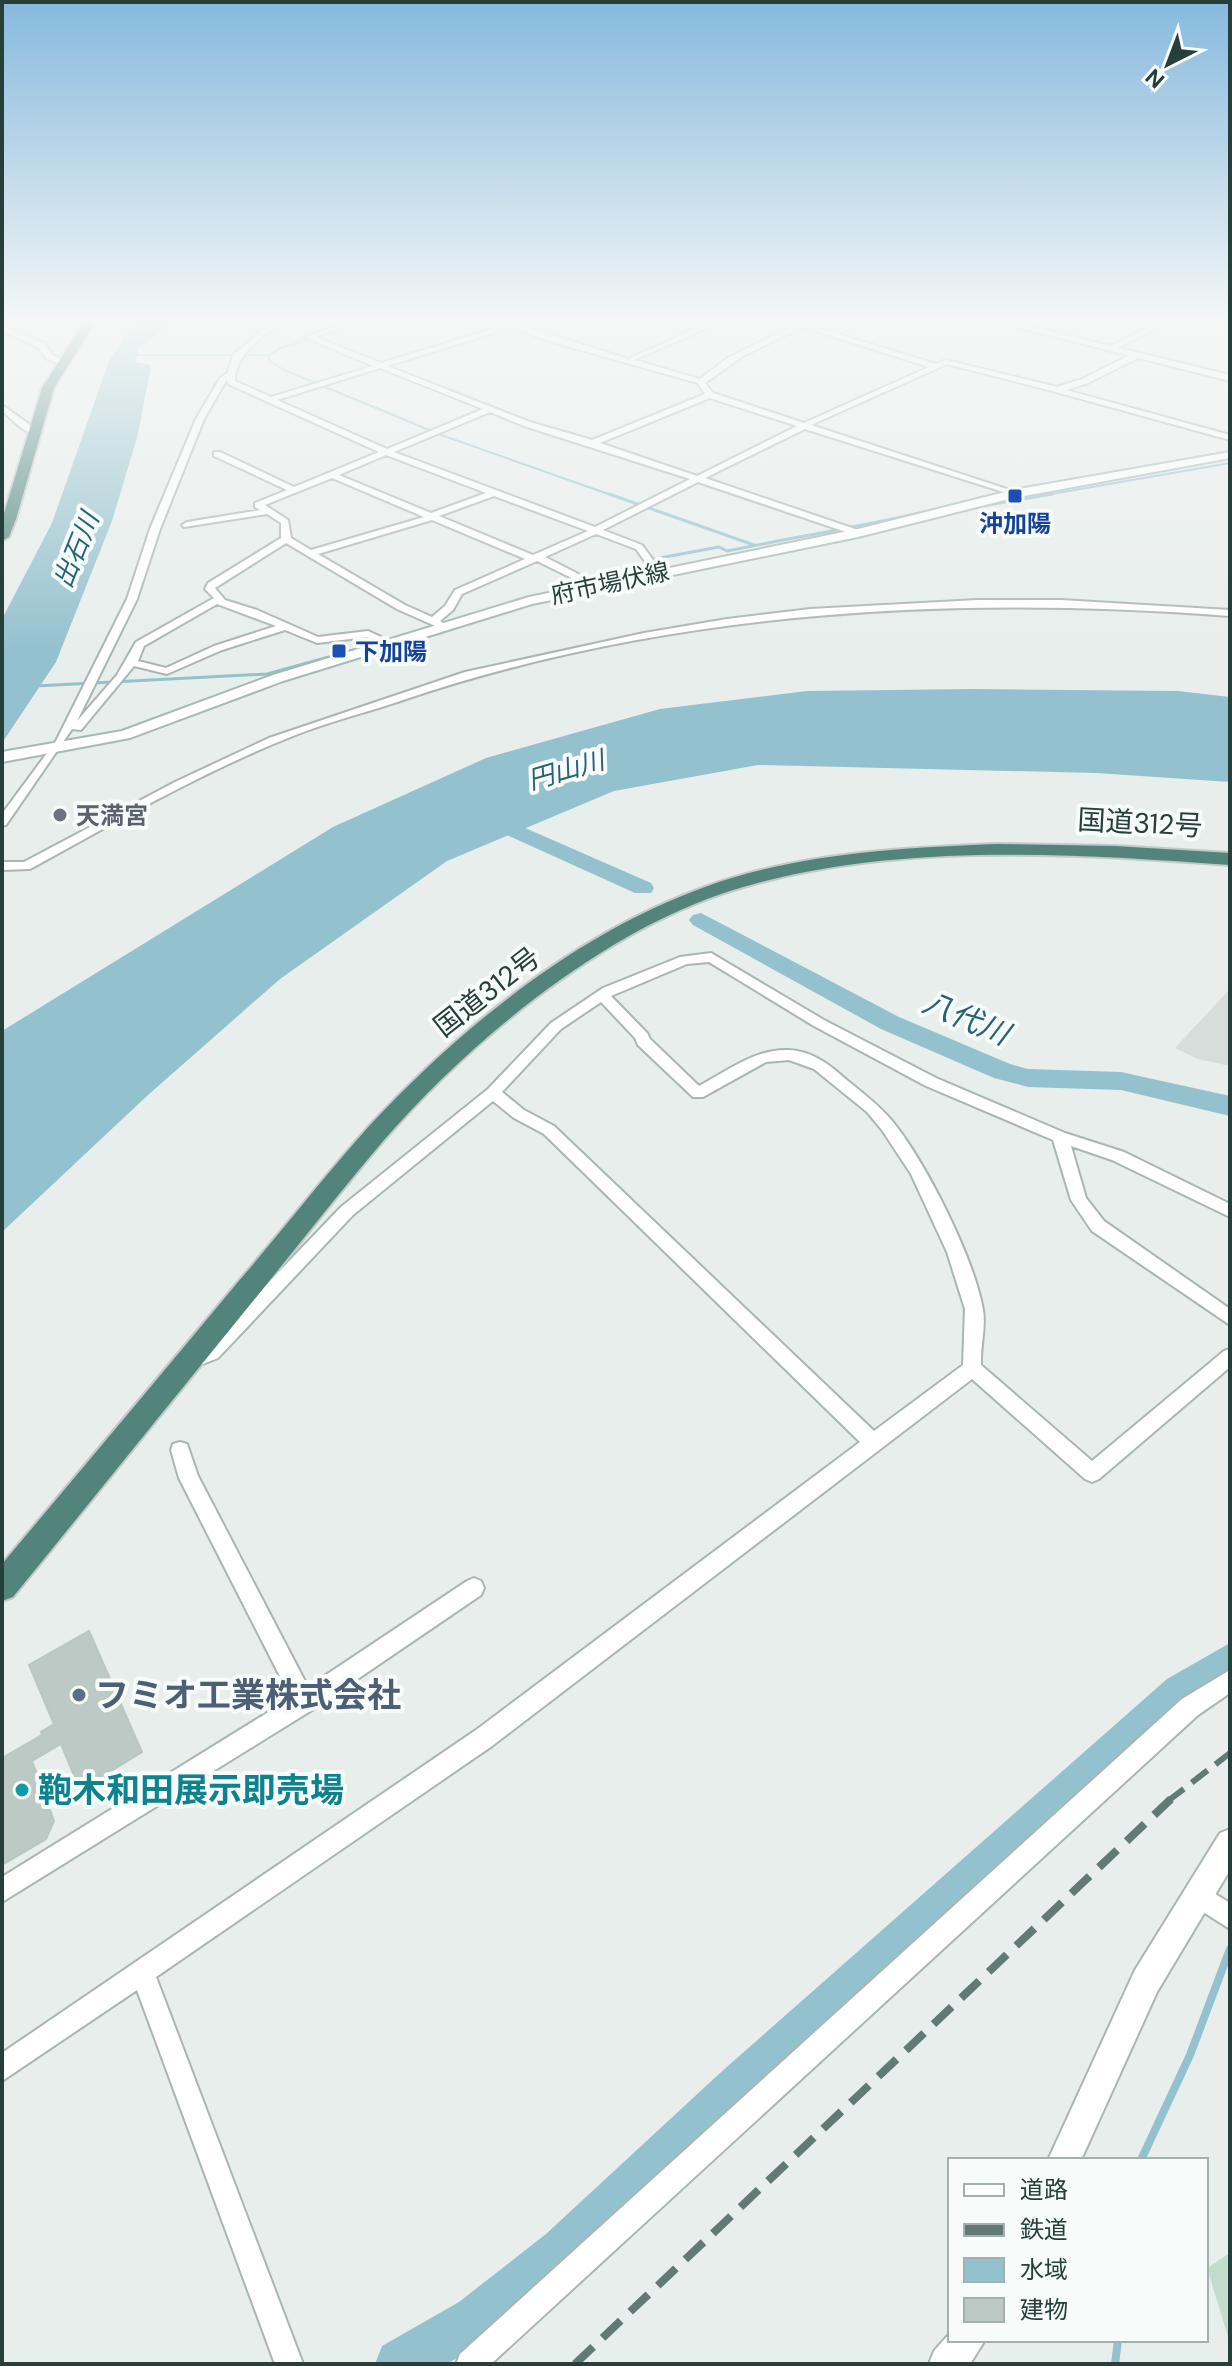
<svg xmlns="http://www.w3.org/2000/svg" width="1232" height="2366" viewBox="0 0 1232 2366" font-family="'DM Sans','Noto Sans JP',sans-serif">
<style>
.built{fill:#d5deda}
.green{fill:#c2ddcb}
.water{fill:#94c1ce}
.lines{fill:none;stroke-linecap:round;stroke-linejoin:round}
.stream-far2{stroke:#94c1ce;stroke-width:2}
.stream-far1{stroke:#94c1ce;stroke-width:3}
.stream{stroke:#94c1ce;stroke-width:8}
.river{fill:#94c1ce;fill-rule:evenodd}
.building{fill:#bcc9c5;stroke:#b9c7c3;stroke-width:2}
.minor-casing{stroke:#aab6b2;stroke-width:4}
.tertiary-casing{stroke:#aab6b2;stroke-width:4}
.secondary-casing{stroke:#a6b9b4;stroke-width:4}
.trunk-casing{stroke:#c3c9c8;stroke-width:4}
.minor{fill:#fff;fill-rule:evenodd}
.tertiary{fill:#fff;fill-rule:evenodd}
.secondary{fill:#fff;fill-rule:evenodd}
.trunk{fill:#52847c;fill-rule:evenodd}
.rail-far1{stroke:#627a75;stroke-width:6;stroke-dasharray:20 10;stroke-linecap:butt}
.rail{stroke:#627a75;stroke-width:8;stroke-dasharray:25 13;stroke-linecap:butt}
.transit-dot{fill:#1a4fb4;stroke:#f7fbf9;stroke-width:3}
.worship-dot{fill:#6b7280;stroke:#f7fbf9;stroke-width:3}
.service-dot{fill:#5c6f8a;stroke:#f7fbf9;stroke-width:3}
.culture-dot{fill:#0f9aa8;stroke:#f7fbf9;stroke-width:3}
.labels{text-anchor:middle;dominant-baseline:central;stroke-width:8;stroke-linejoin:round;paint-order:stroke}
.far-transit-label{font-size:24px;font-weight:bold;fill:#164399;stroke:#f7fbf9}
.far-street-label{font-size:24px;fill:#273f3a;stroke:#f7fbf9}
.far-worship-label{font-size:24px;font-weight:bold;fill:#5b616d;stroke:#f7fbf9;text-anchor:start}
.far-water-label{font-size:26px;font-style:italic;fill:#256477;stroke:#f7fbf9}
.street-label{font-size:28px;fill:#273f3a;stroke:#f7fbf9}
.water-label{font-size:30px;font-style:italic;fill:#256477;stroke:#f7fbf9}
.near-service-label{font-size:34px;font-weight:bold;fill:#4e5e75;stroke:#f7fbf9;text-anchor:start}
.near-culture-label{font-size:34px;font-weight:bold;fill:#0d838f;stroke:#f7fbf9;text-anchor:start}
</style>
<rect width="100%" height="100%" fill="#e7eeeb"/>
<polygon class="built" points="1230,989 1230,1066 1198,1059 1175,1048"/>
<polygon class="green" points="1230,2253 1230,2343 1207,2268"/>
<g class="water">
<polygon points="136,319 178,319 139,348 135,362 151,365 138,434 112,521 83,594 56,662 2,743 2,619 52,523 109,361"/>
<polygon points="973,689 1178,691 1230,697 1230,782 1096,773 758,765 614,791 447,861 280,979 148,1095 2,1232 2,1031 333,827 486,758 660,709 807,691"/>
</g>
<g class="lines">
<g class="stream-far2">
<polyline points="131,355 269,355 281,348 376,319"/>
<polyline points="269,355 269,361 284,370 444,436 614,496"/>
<polyline points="1040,496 1230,463"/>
</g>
<g class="stream-far1">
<polyline points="609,494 754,545"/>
<polyline points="982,506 1052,494"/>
<path d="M541,595L647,571L654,559L719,547L727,551C796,537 865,526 934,510"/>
<polyline points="36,686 267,674 358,649"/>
</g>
<g class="stream">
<polyline points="1141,2160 1190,2055 1230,1949"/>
<polyline points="1115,2364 1118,2340"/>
</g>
<g class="river">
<polygon points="482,809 651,883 654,888 651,893 635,893 474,820 471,815 474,810"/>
<polygon points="701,913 899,1017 1010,1064 1028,1069 1121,1072 1230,1096 1230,1116 1121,1090 1028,1087 994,1078 881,1029 693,925 689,920 693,915"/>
<polygon points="1230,1643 1230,1682 1193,1705 752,2105 580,2268 493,2336 447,2364 375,2364 382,2346 459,2302 546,2234 720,2073 1167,1679"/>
</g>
</g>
<polygon class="building" points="89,1631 142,1752 80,1790 61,1744 32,1761 54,1821 46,1839 2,1865 2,1758 42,1735 41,1732 54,1724 29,1665"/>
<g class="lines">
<g class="minor-casing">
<g id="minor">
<path d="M275,319H283C264,338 235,352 235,381L271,397L373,366L304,337L358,319H370L315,337L381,363L506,325L494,319L513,323L535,319L520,325L628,359L718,319H728L634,360L700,379L729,357L796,325L780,319C797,319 819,333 832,331C846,329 856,319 871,319L838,334L936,364L946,360L1057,387L1082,379L1134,353H1140V357L1088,383L1066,390L1230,435V440L1056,392L947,364L811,425L1016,492V496L805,429L705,478L861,531V535H855L698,482L603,530L642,545L662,572L660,574H654L636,549L596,534L545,557L596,583V587H590L537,561L462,594L453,610L440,621L447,626L442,629L397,609L286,543L215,588L225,600L257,610L318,637L368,631L392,642V646H384L367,637L317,643L285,630L222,650L167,674L134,666L81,730L72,729L6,825L2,826V814L56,741L127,599L150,529L196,419L220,378L228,372L233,355ZM513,327L545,340L698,383L705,394L592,440L530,422L387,366ZM803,327L929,367L804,423L713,393L705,383L743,356ZM380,368L483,409L387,449L277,400ZM227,379L228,384L379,452L294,487L220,452H214V456L287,490L255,503V507L260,510L187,522L182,525L184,527L267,514L281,523V538L208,583L205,589L214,598L136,642L117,675L77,721L137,599L160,529L204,419ZM710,398L797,426L697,476L600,443ZM490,412L524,426L690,479L595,527L394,452ZM386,455L486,493L431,513L339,475ZM332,478L424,517L311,550L291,538L288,520L265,505ZM494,496L588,531L533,555L439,516ZM432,520L525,559L455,590L445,606L432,617L405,605L318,554ZM217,604L276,626L214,646L166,668L138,661L144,646Z"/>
<polygon points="1166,319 1175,319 1114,350 1107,348"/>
<polygon points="2,326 44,343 53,355 67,363 63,365 47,359 38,347 2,331"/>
<path d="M2,405L37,430V434C22,433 13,419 2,411Z"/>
<path d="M977,600H1061L1230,610V616C953,595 672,610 406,699C369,712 330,721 293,736C202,772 116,822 30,869L2,870V862H24L175,782L269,738L465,672L644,633L727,619L810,609Z"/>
<path d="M711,953L824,1020L936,1078L1065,1133L1124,1152L1230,1204V1217L1112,1160L1071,1146L1086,1198L1104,1221L1230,1309V1325L1092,1231L1071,1200L1053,1140L926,1086L814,1026L709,962L687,964L611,996L647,1033L650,1039L699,1086C727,1071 757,1048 789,1050C813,1051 831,1066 848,1081C864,1094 880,1106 893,1122C926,1163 974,1258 983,1310C986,1328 980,1347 981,1365L1092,1461L1224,1351L1230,1349V1367L1099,1479L1092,1482L1085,1479L972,1379L492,1746L156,1977L303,2364H275L137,1990L2,2081V2053L476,1730L860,1442L544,1134L514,1118L493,1101L353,1215L218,1358L190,1369L184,1366L181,1361L184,1356L206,1348L341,1207L488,1089L551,1023L603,988L680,957ZM601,1002L635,1038L638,1045L693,1097H703L766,1062L789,1060L814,1069L867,1112L882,1130L911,1174L947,1252L965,1309L963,1365L874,1431L554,1126L524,1110L502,1092L561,1029Z"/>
<polygon points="180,1442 187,1444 198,1476 308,1687 467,1581 474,1578 481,1581 484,1588 481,1595 312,1710 2,1902 2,1877 291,1698 179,1478 171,1450 173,1444"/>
<polygon points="1230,1670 1230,1693 1198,1715 491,2364 456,2364 460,2354 1182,1699"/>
<polygon points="1197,1883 1230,1903 1230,1929 1189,1903 1185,1895 1189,1887"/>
</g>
</g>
<g class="tertiary-casing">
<g id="tertiary">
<polygon points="984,319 1000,319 1230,375 1230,381"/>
<polygon points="1230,1829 1230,1870 1157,1992 1081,2160 1048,2160 1135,1970 1220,1833"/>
<polygon points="950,2333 950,2340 985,2340 970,2364 929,2364 934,2351"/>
</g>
</g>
<g class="secondary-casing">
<polygon id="secondary" points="1230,452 1230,458 1013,498 858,537 532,604 283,681 130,738 2,762 2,752 122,731 273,675 529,597 858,529 1013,490"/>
</g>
<g class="trunk-casing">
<g id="trunk">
<polygon points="86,319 97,319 54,388 16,519 9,537 2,541 2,520 42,388"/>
<path d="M997,844L1115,846L1230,853V865C1066,853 879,841 721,894C598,936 469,1042 384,1140C338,1194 294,1251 249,1306C170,1403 92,1500 13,1597L2,1601V1564C81,1470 160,1376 238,1282C283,1230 325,1175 371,1124C463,1026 577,933 705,887C798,853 900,848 997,844Z"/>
</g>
</g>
<use href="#minor" class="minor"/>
<use href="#tertiary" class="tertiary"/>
<use href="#secondary" class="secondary"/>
<use href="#trunk" class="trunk"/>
<polyline class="rail-far1" points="1168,1801 1230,1753"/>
<polyline class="rail" points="575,2364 1171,1799"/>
</g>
<linearGradient id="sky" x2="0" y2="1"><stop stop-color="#86b9de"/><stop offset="0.49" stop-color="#f4f7f6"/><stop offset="1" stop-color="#f4f7f6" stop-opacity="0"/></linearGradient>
<rect width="1232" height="651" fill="url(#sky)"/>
<g class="transit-dot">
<rect x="1007" y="488" width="16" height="16" rx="4"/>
<rect x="331" y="643" width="16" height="16" rx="4"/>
</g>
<circle class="worship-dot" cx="60" cy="815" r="8"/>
<circle class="service-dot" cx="79" cy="1695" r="8"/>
<circle class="culture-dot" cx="22" cy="1790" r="8"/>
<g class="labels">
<g class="far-transit-label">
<text x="1015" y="523">沖加陽</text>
<text x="355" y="651" text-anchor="start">下加陽</text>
</g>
<g class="far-street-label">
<text transform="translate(610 583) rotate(-12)">府市場伏線</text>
</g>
<g class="far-worship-label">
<text x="76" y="815">天満宮</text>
</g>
<g class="far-water-label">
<text transform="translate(76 550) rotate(-68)">出石川</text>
<text transform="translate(566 770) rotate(-16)">円山川</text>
</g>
<g class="street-label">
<text transform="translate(1140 823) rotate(3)">国道312号</text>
<text transform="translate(487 992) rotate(-38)">国道312号</text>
</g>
<g class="water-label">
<text transform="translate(966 1018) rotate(23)">八代川</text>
</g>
<g class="near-service-label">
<text x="95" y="1695">フミオ工業株式会社</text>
</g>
<g class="near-culture-label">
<text x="38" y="1790">鞄木和田展示即売場</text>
</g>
</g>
<rect width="1232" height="2366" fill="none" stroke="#273f3a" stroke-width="8"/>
<rect x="948" y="2158" width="260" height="184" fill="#f7fbf9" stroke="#a4b0ad" stroke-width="2"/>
<rect x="964" y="2184" width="40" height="12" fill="#ffffff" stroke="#a4b0ad" stroke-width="2"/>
<text x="1020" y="2198" font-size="24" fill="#273f3a">道路</text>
<rect x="964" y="2224" width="40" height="12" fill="#627a75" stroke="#a4b0ad" stroke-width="2"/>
<text x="1020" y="2238" font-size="24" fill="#273f3a">鉄道</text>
<rect x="964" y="2258" width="40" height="24" fill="#94c1ce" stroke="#a4b0ad" stroke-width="2"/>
<text x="1020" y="2278" font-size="24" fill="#273f3a">水域</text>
<rect x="964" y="2298" width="40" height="24" fill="#bcc9c5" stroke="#a4b0ad" stroke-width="2"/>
<text x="1020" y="2318" font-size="24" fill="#273f3a">建物</text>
<g transform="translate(1168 64) rotate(222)" stroke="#f7fbf9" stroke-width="6" paint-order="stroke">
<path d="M0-6L14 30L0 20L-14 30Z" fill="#273f3a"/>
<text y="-12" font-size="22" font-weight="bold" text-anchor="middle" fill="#273f3a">N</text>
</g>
</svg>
